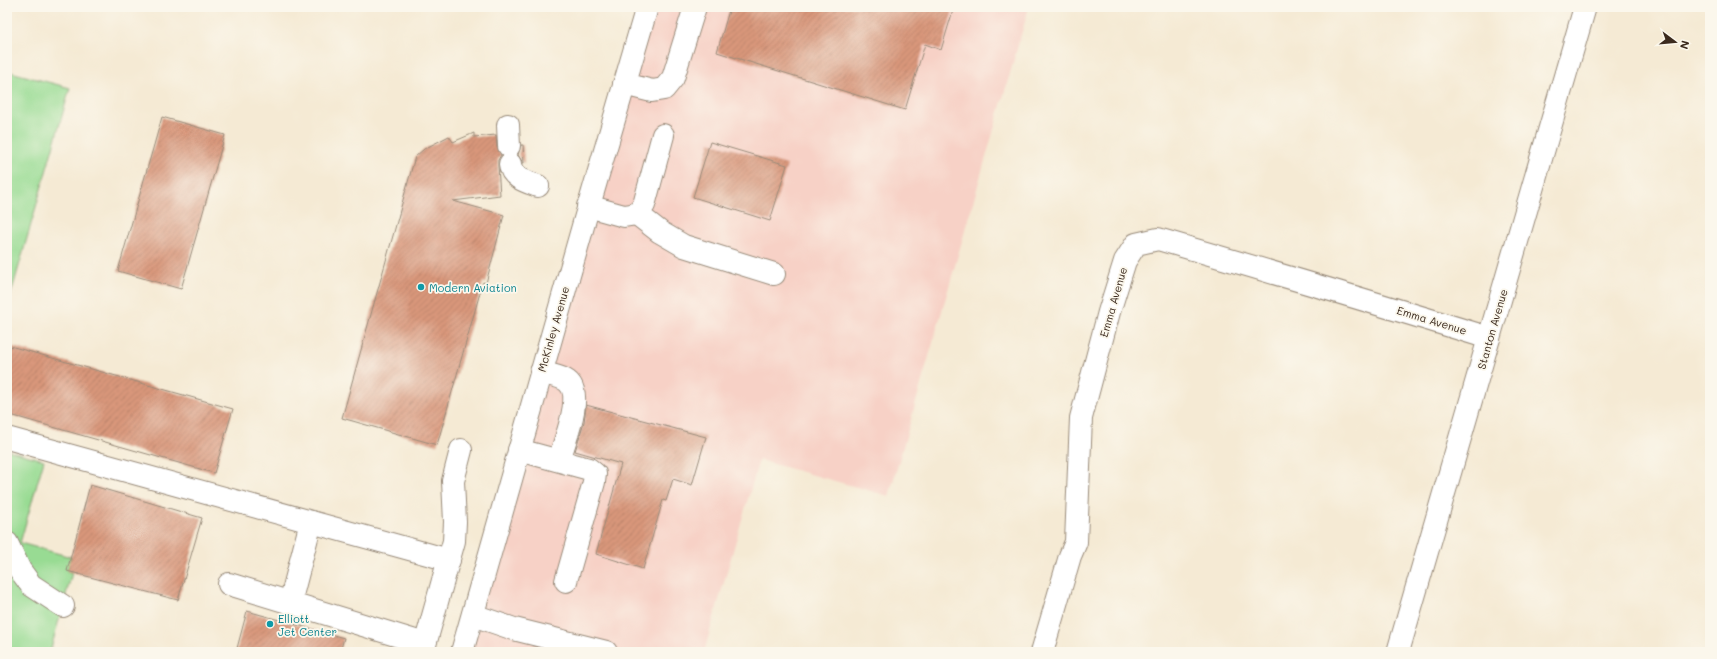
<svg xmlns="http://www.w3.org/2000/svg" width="1717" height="659" viewBox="0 0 1717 659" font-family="Mali,sans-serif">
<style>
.built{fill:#f7d1c6}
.grass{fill:#98db93;stroke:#6a8258}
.building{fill:url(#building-hatch)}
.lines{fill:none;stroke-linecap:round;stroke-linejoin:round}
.minor-casing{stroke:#988a79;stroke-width:24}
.major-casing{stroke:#988a79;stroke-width:24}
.minor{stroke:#fff;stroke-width:22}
.major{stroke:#fff;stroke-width:22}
.culture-dot{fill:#0f9aa8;stroke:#fbf7ec;stroke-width:1.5}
.labels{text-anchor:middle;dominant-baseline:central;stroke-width:3.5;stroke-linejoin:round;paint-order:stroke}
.culture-label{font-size:11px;fill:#0d838f;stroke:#fbf7ec;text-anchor:start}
.street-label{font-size:11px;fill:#3b2a1e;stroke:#fbf7ec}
</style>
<defs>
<pattern id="building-hatch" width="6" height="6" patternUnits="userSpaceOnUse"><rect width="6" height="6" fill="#d9977b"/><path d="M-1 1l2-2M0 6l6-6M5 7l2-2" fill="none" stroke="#b17b64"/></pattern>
</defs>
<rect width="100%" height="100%" fill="#fbf7ec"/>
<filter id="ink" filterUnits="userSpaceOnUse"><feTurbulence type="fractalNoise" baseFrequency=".025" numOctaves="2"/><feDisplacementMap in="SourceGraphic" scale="8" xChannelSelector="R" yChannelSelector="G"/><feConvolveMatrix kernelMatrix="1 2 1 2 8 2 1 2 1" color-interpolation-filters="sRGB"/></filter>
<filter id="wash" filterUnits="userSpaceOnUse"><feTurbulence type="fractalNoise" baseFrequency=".012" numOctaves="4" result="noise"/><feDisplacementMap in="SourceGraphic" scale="16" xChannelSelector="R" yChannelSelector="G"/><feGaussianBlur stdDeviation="0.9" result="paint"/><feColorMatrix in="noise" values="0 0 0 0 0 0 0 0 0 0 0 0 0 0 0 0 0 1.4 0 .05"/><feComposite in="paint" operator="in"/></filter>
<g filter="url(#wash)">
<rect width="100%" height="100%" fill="#f5ead4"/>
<polygon class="built" points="647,7 1029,7 889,496 759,460 704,652 462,652"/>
<g class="grass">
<polygon points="7,71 70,88 7,308"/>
<polygon points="7,450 44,460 20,543 71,557 67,571 72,573 50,652 7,652"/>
</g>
<g id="blocks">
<g class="building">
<polygon points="730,7 954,7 941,50 925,44 905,110 717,52"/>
<polygon points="162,117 225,135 181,289 118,271"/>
<polygon points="474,133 474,137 496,135 497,147 501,155 498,160 498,166 500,195 453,201 504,215 486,283 483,282 437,445 342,418 415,157 424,149 449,136 453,142"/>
<polygon points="710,142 787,165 770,221 693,197"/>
<polygon points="521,145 523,145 524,163 523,163 518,155"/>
<polygon points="10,346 233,409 214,473 7,414 7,359"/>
<polygon points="586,405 706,437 692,485 673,479 666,501 663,500 643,569 596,554 621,464 575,451 584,422"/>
<polygon points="90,485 202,518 178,600 67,571"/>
<polygon points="247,611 344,638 340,652 236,652"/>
</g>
</g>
</g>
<g filter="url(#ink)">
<use href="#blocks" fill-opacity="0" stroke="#988a79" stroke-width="1"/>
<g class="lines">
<g class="minor-casing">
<g id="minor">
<polyline points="624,84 652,91 664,89 673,78 695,7"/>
<polyline points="508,125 509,146"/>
<path d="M510,164C511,178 527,182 538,186"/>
<polyline points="588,206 624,216 637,214 644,205 663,135"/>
<polyline points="637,214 660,232 684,246 774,274"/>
<path d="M541,372C549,375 561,376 567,381C585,394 564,442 559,460"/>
<polyline points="7,438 449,560"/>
<polyline points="519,450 589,469 595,474 594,482 566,581"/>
<polyline points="7,543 20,570 31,585 63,606"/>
<polyline points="229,584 425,644"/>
<polyline points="290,603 311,522"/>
<polyline points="473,615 514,629 606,652"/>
<polyline points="423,652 454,541 455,522 453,481 461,450"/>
<path d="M1042,652L1070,556L1076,542L1081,418L1109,312L1125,261L1136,244L1158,239C1268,271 1379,304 1489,338"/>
<polyline points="1398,652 1585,7"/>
</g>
</g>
<g class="major-casing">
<polyline id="major" points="462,652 585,219 647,7"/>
</g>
<use href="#minor" class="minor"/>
<use href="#major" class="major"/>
</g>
</g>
<g class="culture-dot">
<circle cx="421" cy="287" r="4"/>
<circle cx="270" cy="624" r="4"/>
</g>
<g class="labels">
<g class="culture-label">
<text x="429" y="287">Modern Aviation</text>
<text x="278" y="618">Elliott<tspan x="278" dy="13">Jet Center</tspan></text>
</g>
<g class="street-label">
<text transform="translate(1113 302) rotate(-74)">Emma Avenue</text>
<text transform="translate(1432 320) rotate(17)">Emma Avenue</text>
<text transform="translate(553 329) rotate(-74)">McKinley Avenue</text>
<text transform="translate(1492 329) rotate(-74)">Stanton Avenue</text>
</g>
</g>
<rect width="1717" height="659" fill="none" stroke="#fbf7ec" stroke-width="24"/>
<g transform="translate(1675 42) rotate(106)" stroke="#fbf7ec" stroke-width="3" paint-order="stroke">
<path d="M0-3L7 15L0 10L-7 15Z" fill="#3b2a1e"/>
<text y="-6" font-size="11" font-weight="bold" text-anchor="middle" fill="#3b2a1e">N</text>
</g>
</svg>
